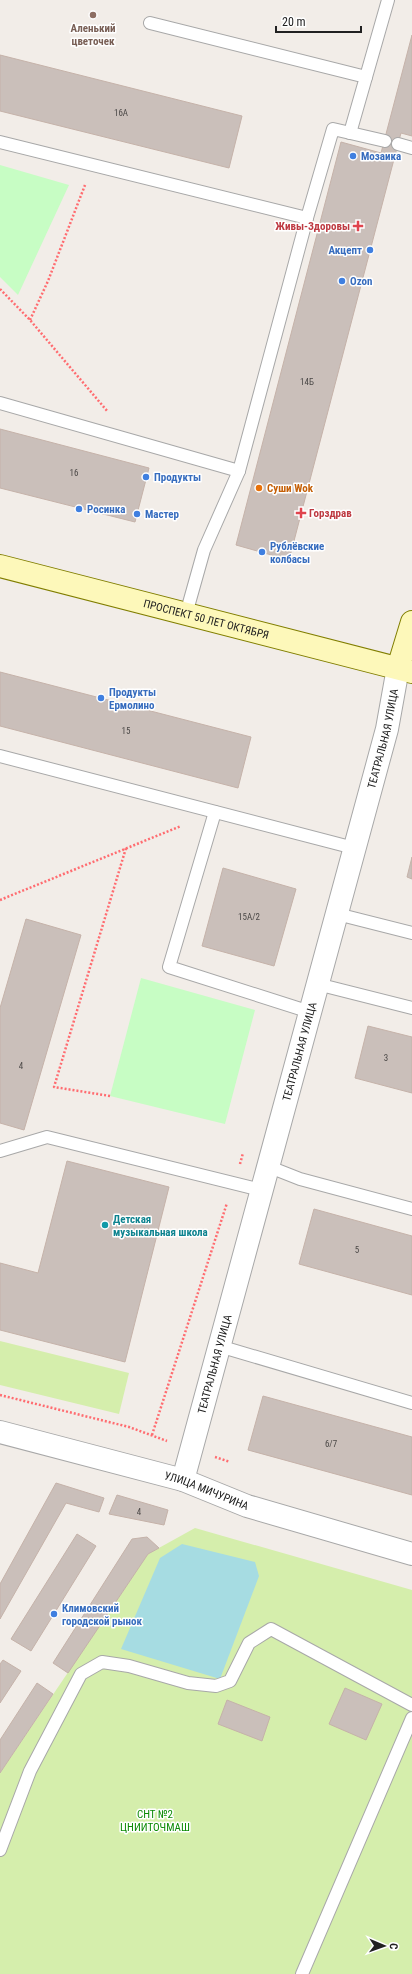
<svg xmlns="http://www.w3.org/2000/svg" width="412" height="1974" viewBox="0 0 412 1974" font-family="'Roboto Condensed',sans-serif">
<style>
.grass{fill:#d5eeac}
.park{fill:#c7fdc4}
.water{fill:#a6dce2}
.building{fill:#cabfba;stroke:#c5b2a9}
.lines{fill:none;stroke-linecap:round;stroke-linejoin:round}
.lane-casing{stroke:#a8a8a8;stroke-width:14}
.street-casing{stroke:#a8a8a8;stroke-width:24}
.secondary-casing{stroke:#817e00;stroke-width:24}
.path{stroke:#ff6c70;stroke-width:2.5;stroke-dasharray:2 2;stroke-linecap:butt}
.lane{stroke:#fff;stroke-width:12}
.street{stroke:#fff;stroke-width:22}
.secondary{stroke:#fdf8ba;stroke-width:22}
.education-dot{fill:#8d6e63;stroke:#fff;stroke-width:1.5}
.shop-dot{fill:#3f7fe0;stroke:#fff;stroke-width:1.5}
.health-dot{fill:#e0444e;stroke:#fff;stroke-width:1.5}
.food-dot{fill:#e8710a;stroke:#fff;stroke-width:1.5}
.culture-dot{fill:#0f9aa8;stroke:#fff;stroke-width:1.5}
.labels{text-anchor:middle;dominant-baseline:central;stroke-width:3;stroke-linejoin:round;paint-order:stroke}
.number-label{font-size:9px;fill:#4b4847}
.education-label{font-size:11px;font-weight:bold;fill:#785e54;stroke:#fff}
.shop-label{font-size:11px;font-weight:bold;fill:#366cbe;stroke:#fff;text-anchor:start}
.health-label{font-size:11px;font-weight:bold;fill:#be3a42;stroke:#fff;text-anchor:end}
.food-label{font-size:11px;font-weight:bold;fill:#c56008;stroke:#fff;text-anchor:start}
.street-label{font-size:11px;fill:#212121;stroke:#fff}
.culture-label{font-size:11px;font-weight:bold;fill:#0d838f;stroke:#fff;text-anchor:start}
.park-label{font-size:11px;fill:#0b8a05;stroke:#fff}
</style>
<rect width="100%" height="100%" fill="#f2ede8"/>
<g class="grass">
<polygon points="0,1341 129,1373 119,1414 0,1385"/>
<polygon points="195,1528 412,1590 412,1974 0,1974 0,1773 148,1554"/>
</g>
<g class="park">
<polygon points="0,165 69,185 18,295 0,277"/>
<polygon points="141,978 255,1010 225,1124 110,1096"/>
</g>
<polygon class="water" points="182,1544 255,1562 259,1576 220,1679 121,1649 160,1558"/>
<g class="building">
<polygon points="412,35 412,136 401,133 398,144 289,560 236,545 341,142 381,153"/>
<polygon points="0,55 242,116 229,168 0,111"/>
<polygon points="0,429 149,468 135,522 0,488"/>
<polygon points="0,672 251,737 238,788 0,726"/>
<polygon points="412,857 412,879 407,877"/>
<polygon points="223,868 296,889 274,966 202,946"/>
<polygon points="26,919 81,935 24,1130 0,1123 0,1008"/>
<polygon points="368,1026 412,1037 412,1093 355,1078"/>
<polygon points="67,1161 169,1187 125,1362 0,1330 0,1263 38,1273"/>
<polygon points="314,1209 412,1236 412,1295 299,1264"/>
<polygon points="263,1396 412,1437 412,1495 248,1450"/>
<polygon points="56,1483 104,1498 99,1512 66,1503 0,1619 0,1584"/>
<polygon points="117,1495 168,1510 164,1525 109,1514"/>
<polygon points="77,1534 96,1546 31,1651 11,1639"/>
<polygon points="147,1537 159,1548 148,1554 68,1673 53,1663 132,1539"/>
<polygon points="3,1660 21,1671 0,1703 0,1664"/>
<polygon points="37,1683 53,1694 0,1773 0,1740"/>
<polygon points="345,1688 382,1704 366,1740 329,1724"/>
<polygon points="227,1700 270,1717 262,1741 218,1724"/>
</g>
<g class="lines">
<g class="lane-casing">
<g id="lane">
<polyline points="150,23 366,77 350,133"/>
<polyline points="366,77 388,0"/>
<polyline points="0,142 307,218"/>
<polyline points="398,144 412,148"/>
<polyline points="0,403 239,471"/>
<polyline points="186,614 204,550 239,471 307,218 333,129 385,141"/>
<polyline points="0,756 354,848"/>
<polyline points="215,812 169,967 310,1012"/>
<polyline points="337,914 412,933"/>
<polyline points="317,984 412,1008"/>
<polyline points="0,1151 47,1137 261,1190"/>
<polyline points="267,1166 300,1179 412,1209"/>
<polyline points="219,1346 412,1403"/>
<polyline points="0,1850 30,1771 81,1674 102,1662 129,1666 188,1683 216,1686 230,1681 249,1643 271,1629 412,1705"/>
<polyline points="302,1974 412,1718"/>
</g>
</g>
<g class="street-casing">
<g id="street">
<path id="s1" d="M0,1432L183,1480L247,1506L412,1554"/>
<path id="s2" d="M183,1480L387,729L398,668"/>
</g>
</g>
<g class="secondary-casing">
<g id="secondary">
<path id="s3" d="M0,566L412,672"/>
<polyline points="398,668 412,622"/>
</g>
</g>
<g class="path">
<polyline points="0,289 30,320 108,412"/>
<polyline points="30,320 48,281 85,185"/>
<polyline points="0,900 181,826"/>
<polyline points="110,1096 54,1087 126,848"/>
<polyline points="240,1164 243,1153"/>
<polyline points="0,1395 129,1427 167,1441"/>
<polyline points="152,1435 227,1203"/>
<polyline points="215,1457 230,1462"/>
</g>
<use href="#lane" class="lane"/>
<use href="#street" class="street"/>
<use href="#secondary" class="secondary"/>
</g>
<circle class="education-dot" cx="93" cy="15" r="4"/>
<g class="shop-dot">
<circle cx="353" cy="156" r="4"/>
<circle cx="370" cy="250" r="4"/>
<circle cx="342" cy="281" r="4"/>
<circle cx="146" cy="477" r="4"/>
<circle cx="79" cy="509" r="4"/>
<circle cx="137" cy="514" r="4"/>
<circle cx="262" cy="552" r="4"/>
<circle cx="101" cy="698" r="4"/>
<circle cx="54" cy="1614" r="4"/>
</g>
<g class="health-dot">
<path d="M356 220h4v4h4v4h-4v4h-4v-4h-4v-4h4z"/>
<path d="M299 507h4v4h4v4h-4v4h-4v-4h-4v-4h4z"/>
</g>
<circle class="food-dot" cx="259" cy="488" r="4"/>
<circle class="culture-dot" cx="105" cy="1225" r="4"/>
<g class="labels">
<g class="number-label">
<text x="121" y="113">16А</text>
<text x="307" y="382">14Б</text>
<text x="74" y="473">16</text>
<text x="126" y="731">15</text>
<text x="249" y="917">15А/2</text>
<text x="386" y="1058">3</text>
<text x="21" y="1066">4</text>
<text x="357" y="1250">5</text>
<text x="331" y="1444">6/7</text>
<text x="139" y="1512">4</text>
</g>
<g class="education-label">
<text x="93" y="28">Аленький<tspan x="93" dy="13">цветочек</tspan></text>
</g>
<g class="shop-label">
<text x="361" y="156">Мозаика</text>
<text x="362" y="250" text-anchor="end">Акцепт</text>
<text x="350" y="281">Ozon</text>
<text x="154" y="477">Продукты</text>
<text x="87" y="509">Росинка</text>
<text x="145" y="514">Мастер</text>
<text x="270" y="546">Рублёвские<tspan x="270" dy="13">колбасы</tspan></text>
<text x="109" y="692">Продукты<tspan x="109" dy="13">Ермолино</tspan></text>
<text x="62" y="1608">Климовский<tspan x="62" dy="13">городской рынок</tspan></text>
</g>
<g class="health-label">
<text x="350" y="226">Живы-Здоровы</text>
<text x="309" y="513" text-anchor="start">Горздрав</text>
</g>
<g class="food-label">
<text x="267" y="488">Суши Wok</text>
</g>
<g class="street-label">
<text stroke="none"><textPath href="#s3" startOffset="213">ПРОСПЕКТ 50 ЛЕТ ОКТЯБРЯ</textPath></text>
<text stroke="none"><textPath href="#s2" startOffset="768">ТЕАТРАЛЬНАЯ УЛИЦА</textPath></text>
<text stroke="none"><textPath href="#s2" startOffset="444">ТЕАТРАЛЬНАЯ УЛИЦА</textPath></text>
<text stroke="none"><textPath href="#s2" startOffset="120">ТЕАТРАЛЬНАЯ УЛИЦА</textPath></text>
<text stroke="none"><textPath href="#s1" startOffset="215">УЛИЦА МИЧУРИНА</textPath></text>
</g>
<g class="culture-label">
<text x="113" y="1219">Детская<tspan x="113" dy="13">музыкальная школа</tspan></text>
</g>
<g class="park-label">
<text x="155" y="1814">СНТ №2<tspan x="155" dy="13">ЦНИИТОЧМАШ</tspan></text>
</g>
</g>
<g transform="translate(384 1946) rotate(92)" stroke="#ffffff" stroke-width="3" paint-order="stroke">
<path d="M0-3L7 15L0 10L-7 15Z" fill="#212121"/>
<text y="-6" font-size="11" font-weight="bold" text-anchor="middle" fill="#212121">С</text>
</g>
<path d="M276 26v6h85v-6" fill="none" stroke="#212121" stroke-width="2"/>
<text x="282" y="26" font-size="12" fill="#212121" stroke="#ffffff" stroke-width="3" paint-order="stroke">20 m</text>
</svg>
